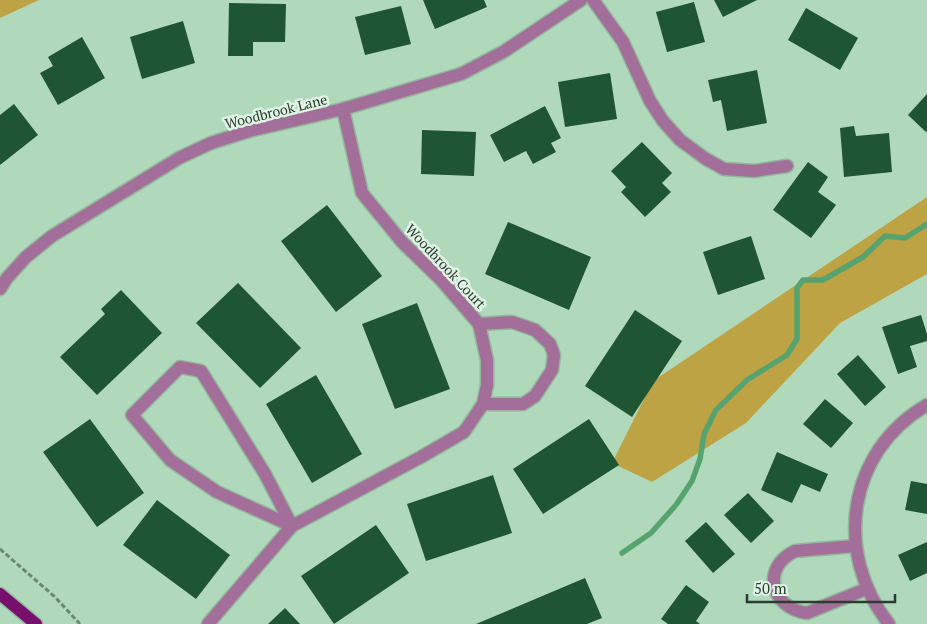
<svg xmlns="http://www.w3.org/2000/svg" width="927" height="624" viewBox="0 0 927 624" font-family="'PT Serif',serif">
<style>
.green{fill:#bea345}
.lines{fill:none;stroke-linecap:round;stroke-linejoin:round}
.stream{stroke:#57a370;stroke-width:5.5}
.building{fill:#1e5533}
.minor-casing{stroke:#93b69c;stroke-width:15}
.major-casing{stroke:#93b69c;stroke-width:15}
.path{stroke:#6b8873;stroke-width:3;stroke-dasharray:5 2.5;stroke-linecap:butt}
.minor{stroke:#a36f9a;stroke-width:12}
.major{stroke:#770f6c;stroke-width:12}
.labels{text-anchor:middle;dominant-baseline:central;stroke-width:5;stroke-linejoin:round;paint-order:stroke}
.street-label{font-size:14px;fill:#2b3c30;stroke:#e0f4e5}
</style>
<rect width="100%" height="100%" fill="#b0d9bb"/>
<g class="green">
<polygon points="0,0 39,0 0,18"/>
<polygon points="927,197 927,274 840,323 746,423 652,482 612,463 653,381"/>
</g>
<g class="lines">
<polyline class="stream" points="622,553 651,533 676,505 692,481 700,459 704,434 716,410 747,380 787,355 797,339 797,288 803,280 823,280 863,257 885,236 905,238 927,224"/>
</g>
<g class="building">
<polygon points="423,0 484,0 487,7 435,29"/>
<polygon points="714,0 757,0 723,17"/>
<polygon points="694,2 705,42 667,52 656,12"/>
<polygon points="229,3 286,4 285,42 253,42 253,56 228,56"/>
<polygon points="401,6 411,44 365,55 355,17"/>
<polygon points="806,8 858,38 840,70 788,40"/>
<polygon points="183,21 195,63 142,79 130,37"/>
<polygon points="82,37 105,78 58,105 40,73 53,66 48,57"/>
<polygon points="757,70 767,123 727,131 721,100 713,102 708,80"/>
<polygon points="610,73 617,119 565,127 558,82"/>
<polygon points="927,94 927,131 926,132 908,115"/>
<polygon points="14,104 38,135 0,165 0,115"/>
<polygon points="545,106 561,138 551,143 556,152 533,164 526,151 504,162 490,135"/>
<polygon points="854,126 856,136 889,133 892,172 844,177 840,128"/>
<polygon points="422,130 476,132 474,176 421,174"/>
<polygon points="642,142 672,173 662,183 671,192 645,217 621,192 626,187 611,171"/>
<polygon points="808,162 828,177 818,192 836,205 811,238 773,210"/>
<polygon points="327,205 382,276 336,312 281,241"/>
<polygon points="508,222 591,257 569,310 485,274"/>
<polygon points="751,236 765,279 718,295 703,252"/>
<polygon points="238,283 301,348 260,388 196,323"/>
<polygon points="121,290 162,333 97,395 60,357 105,314 101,309"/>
<polygon points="417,303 450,389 395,409 362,324"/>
<polygon points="635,310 682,341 632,417 585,386"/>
<polygon points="921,315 927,334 927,341 910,346 917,367 898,374 882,327"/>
<polygon points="858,355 886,387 865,406 837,374"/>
<polygon points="316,375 362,454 312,483 266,404"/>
<polygon points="825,399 853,423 831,448 803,424"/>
<polygon points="90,419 144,493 97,527 43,452"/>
<polygon points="589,419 619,465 543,514 513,469"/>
<polygon points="777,452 828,474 820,492 801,484 792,503 761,490"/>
<polygon points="493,475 512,533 426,561 407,504"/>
<polygon points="911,481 927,484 927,514 905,510"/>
<polygon points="748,493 774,521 751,543 724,515"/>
<polygon points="157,500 230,555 196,599 123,545"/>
<polygon points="706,522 735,554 713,573 685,541"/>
<polygon points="376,525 409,573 334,624 301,576"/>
<polygon points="927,542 927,573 910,581 898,555"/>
<polygon points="585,578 602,618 587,624 476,624"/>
<polygon points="686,585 709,602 696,621 700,624 668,624 661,619"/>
<polygon points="285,608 300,624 268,624"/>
</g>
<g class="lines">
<g class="minor-casing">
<g id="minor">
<polyline points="593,0 623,42 650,101 663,121 680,140 706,159 724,169 754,171 787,166"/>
<polyline points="0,289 7,278 26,257 52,236 179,158 211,143 249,131 343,109 461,74 503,52 581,0"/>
<polyline points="479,324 512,322 535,330 550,344 554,355 552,370 535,396 523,404 483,404"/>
<polygon points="180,367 201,371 265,474 292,526 217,492 170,460 132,415"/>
<path d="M855,546L795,551C761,567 770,608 807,613L866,589"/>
<polyline points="208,624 292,526 421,457 464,432 483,404 487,385 487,360 479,324 442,281 402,242 362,193 343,109"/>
<path d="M889,624C833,553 847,451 927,405"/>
</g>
</g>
<g class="major-casing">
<polyline id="major" points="0,594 36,624"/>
</g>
<polyline class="path" points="0,549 55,597 80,624"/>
<use href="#minor" class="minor"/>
<use href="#major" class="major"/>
</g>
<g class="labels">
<g class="street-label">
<text transform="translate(276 111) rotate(-14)">Woodbrook Lane</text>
<text transform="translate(446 266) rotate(47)">Woodbrook Court</text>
</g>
</g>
<path d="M747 594v8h148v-8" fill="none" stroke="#2b3c30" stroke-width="2.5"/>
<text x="754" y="594" font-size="15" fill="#2b3c30" stroke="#e0f4e5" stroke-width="4" paint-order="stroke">50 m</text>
</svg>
